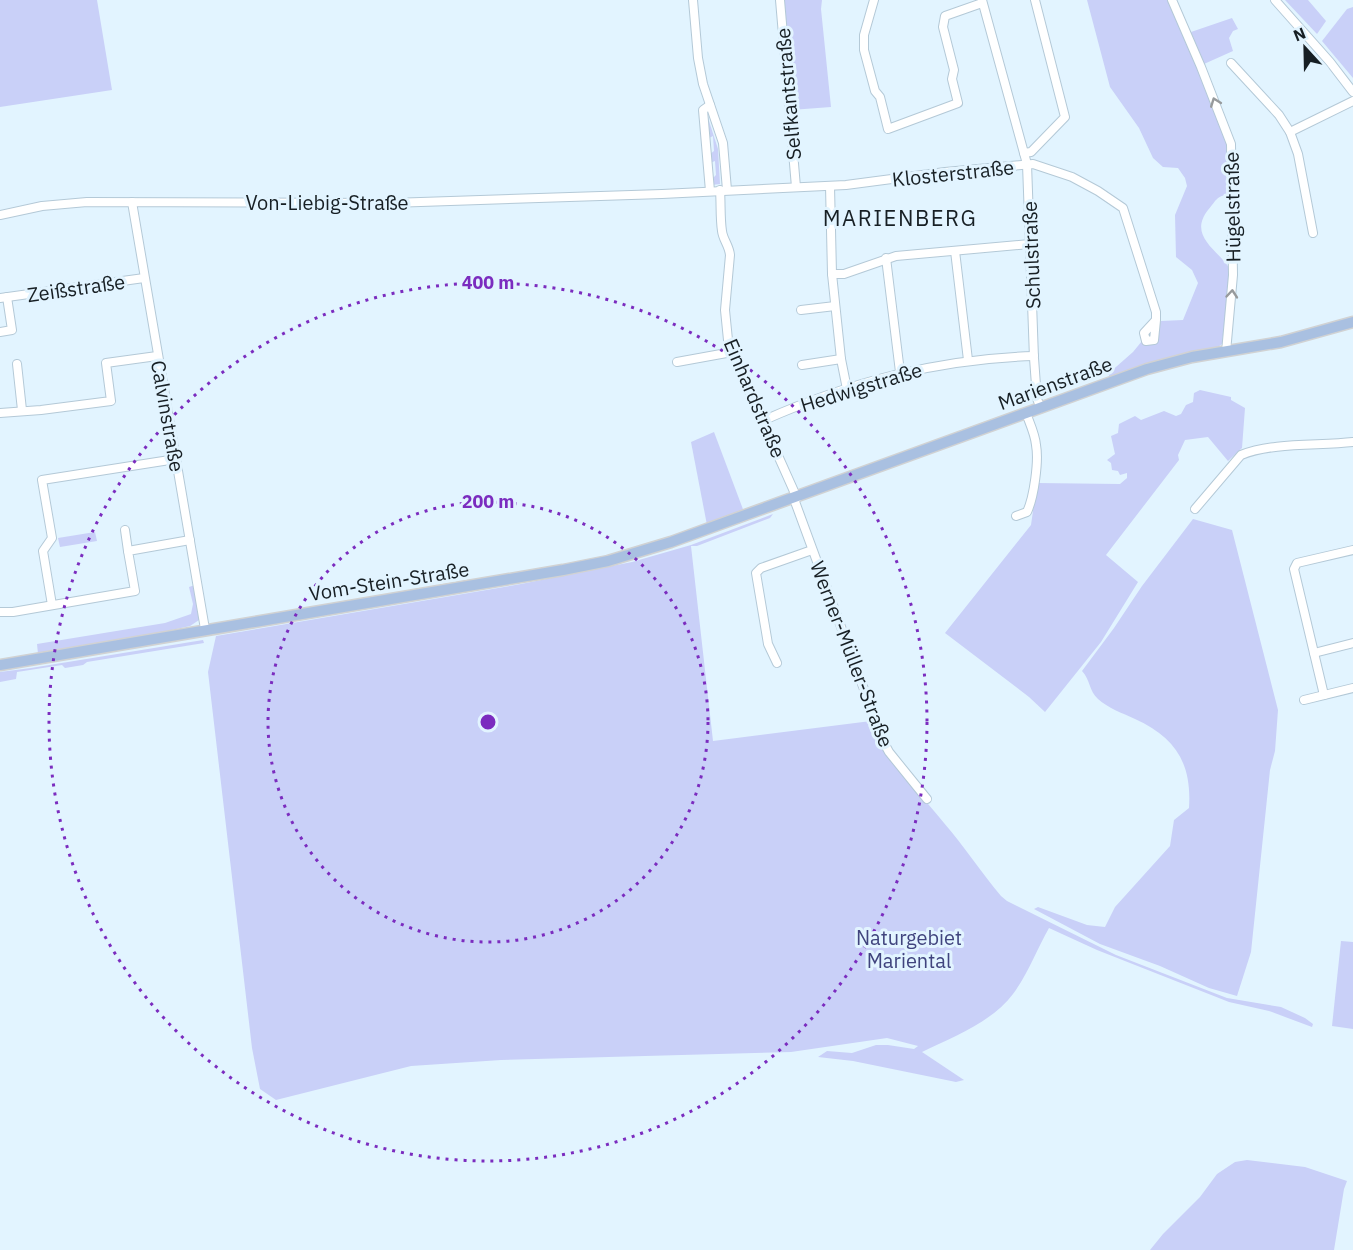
<svg xmlns="http://www.w3.org/2000/svg" width="1353" height="1250" viewBox="0 0 1353 1250" font-family="'IBM Plex Sans',sans-serif">
<style>
.green{fill:#c9d0f8}
.lines{fill:none;stroke-linecap:round;stroke-linejoin:round}
.minor-casing{stroke:#b4c9d7;stroke-width:10}
.major-casing{stroke:#d1d2d3;stroke-width:13}
.minor{stroke:#fff;stroke-width:8}
.major{stroke:#a9c0e1;stroke-width:10}
.oneway{stroke:#979a9c}
.ring{fill:none;stroke:#7b2cbf;stroke-width:3;stroke-dasharray:3 6}
.labels{text-anchor:middle;dominant-baseline:central;stroke-width:6;stroke-linejoin:round;paint-order:stroke}
.street-label{font-size:20px;fill:#171f24;stroke:#e2f4ff}
.park-label{font-size:20px;fill:#40447e;stroke:#e2f4ff}
.quarter-label{font-size:22px;letter-spacing:1.5px;fill:#171f24;stroke:#e2f4ff}
.centre{fill:#7b2cbf;stroke:#e2f4ff;stroke-width:3}
.ring-label{font-size:18px;text-anchor:middle;font-weight:bold;fill:#7b2cbf;stroke:#e2f4ff;stroke-width:6;stroke-linejoin:round;paint-order:stroke}
</style>
<rect width="100%" height="100%" fill="#e2f4ff"/>
<g class="green">
<polygon points="0,0 97,0 112,90 0,107"/>
<polygon points="785,0 822,0 821,9 831,107 791,110 783,6 785,6"/>
<path d="M1087,0H1170L1223,130L1228,151L1229,194C1215,197 1217,200 1208,210C1188,236 1217,249 1230,269L1222,344C1216,349 1207,349 1200,350C1169,356 1139,365 1110,377L1108,374L1133,352L1142,341L1159,338L1158,326L1161,321L1183,320L1198,283L1192,270L1176,257L1175,215L1187,186L1185,178L1178,168L1163,167L1153,158L1139,128L1110,87Z"/>
<polygon points="1285,0 1308,0 1326,21 1317,34"/>
<polygon points="1353,7 1353,78 1322,41 1347,9"/>
<polygon points="1232,18 1238,29 1233,31 1229,38 1233,51 1204,64 1191,32"/>
<polygon points="708,118 718,149 720,184 712,185 711,180 716,175 715,161 710,163 709,155 714,151 713,136 707,139 706,121"/>
<polygon points="1200,390 1231,397 1231,400 1245,408 1242,448 1228,461 1208,437 1185,440 1178,455 1179,460 1106,555 1138,582 1101,642 1045,712 1029,697 945,633 1031,525 1037,483 1120,484 1127,478 1127,473 1120,475 1118,471 1112,470 1111,463 1107,460 1115,454 1111,436 1118,433 1119,424 1135,416 1141,420 1164,411 1176,416 1181,414 1186,405 1193,402 1194,393"/>
<polygon points="714,432 744,512 707,525 691,442"/>
<path d="M773,514L770,518L697,546H691L713,741L871,721C888,760 917,790 944,823C964,846 981,872 1001,896L1007,901L1116,955L1227,998L1281,1007L1305,1018L1313,1024L1312,1027L1269,1011L1229,1002L1097,950L1049,928C1037,949 1028,974 1013,994C992,1022 953,1037 922,1052L964,1080L956,1082L853,1061L818,1057L827,1051L852,1053L876,1045H888L914,1049L918,1046L887,1038L791,1052L501,1060L411,1066L276,1100L260,1089L252,1048L208,672L216,636L521,584L632,562L691,545Z"/>
<path d="M1193,519L1232,530L1278,710L1275,751L1270,770L1251,952L1237,996L1209,988L1160,966L1100,944L1034,909L1038,907L1087,925L1105,927L1115,907L1170,846L1174,820L1189,808C1192,763 1175,737 1135,719C1122,713 1108,708 1098,699C1089,691 1090,679 1082,671L1114,628L1142,586Z"/>
<polygon points="95,532 97,541 60,547 58,538"/>
<polygon points="195,585 200,616 199,620 190,626 135,638 38,654 37,644 165,623 191,614 193,604 189,587"/>
<polygon points="203,640 204,643 87,662 83,665 65,668 62,665 17,672 16,679 0,682 0,672 31,668"/>
<polygon points="1341,941 1353,942 1353,1029 1332,1026"/>
<polygon points="1247,1160 1305,1167 1347,1181 1344,1189 1334,1250 1150,1250 1163,1234 1200,1197 1217,1174 1235,1162"/>
</g>
<g class="lines">
<g class="minor-casing">
<g id="minor">
<polyline points="693,0 698,58 703,84 723,143 727,190"/>
<polyline points="780,0 796,187"/>
<polyline points="874,0 864,35 864,50 875,91 880,97 888,129 958,103 952,79 954,70 943,27 945,16 982,3"/>
<polyline points="982,0 1027,164 1034,358 1037,399 1041,408"/>
<polyline points="1172,0 1201,67 1231,144 1233,275 1226,352"/>
<polyline points="1275,0 1330,62 1353,92"/>
<polyline points="1231,63 1279,115 1290,132 1298,154 1313,233"/>
<polyline points="710,105 703,110 710,191"/>
<polyline points="1290,132 1353,101"/>
<polyline points="1024,153 1031,152 1065,117 1035,0"/>
<polyline points="830,186 832,274 841,359 847,389"/>
<path d="M720,190C721,204 720,218 722,231C723,240 729,245 730,255L725,310L728,340L742,375L797,498"/>
<polyline points="132,202 205,629"/>
<polyline points="0,215 42,206 87,202 391,203 662,194 846,185 945,172 1033,164 1072,177 1098,191 1123,208 1156,312 1156,320 1144,333 1146,341 1154,340 1156,320"/>
<polyline points="955,251 968,360"/>
<polyline points="886,258 900,372"/>
<polyline points="832,274 844,274 896,256 1030,244"/>
<polyline points="0,298 144,278"/>
<polyline points="801,310 835,306"/>
<polyline points="0,332 12,330 7,297"/>
<polyline points="677,362 732,352"/>
<polyline points="17,364 22,410"/>
<polyline points="802,365 841,359"/>
<polyline points="0,413 41,410 111,401 106,363 157,356"/>
<path d="M762,421C850,382 937,359 1034,356"/>
<polyline points="794,499 883,741 889,752 927,799"/>
<path d="M1195,509L1241,455C1273,442 1319,446 1353,442"/>
<path d="M1016,516L1027,512C1034,497 1039,461 1036,445C1035,434 1030,424 1026,413"/>
<polyline points="125,530 128,551"/>
<polyline points="52,605 43,551 52,538 42,480 176,459"/>
<polyline points="0,612 13,612 135,591 128,551 190,540"/>
<polyline points="1314,653 1353,643"/>
<polyline points="777,663 768,644 756,573 761,568 812,550"/>
<polyline points="1324,695 1294,569 1297,563 1353,550"/>
<polyline points="1304,700 1353,688"/>
</g>
</g>
<g class="major-casing">
<polyline id="major" points="0,665 563,570 608,561 671,542 1147,369 1192,357 1281,342 1353,322"/>
</g>
<use href="#minor" class="minor"/>
<use href="#major" class="major"/>
</g>
<defs><path id="oneway-chevron" d="M-2-3.5L2.5 0L-2 3.5" fill="none" stroke-width="1.6" stroke-linecap="round" stroke-linejoin="round" transform="scale(1.5)"/></defs>
<g class="oneway">
<use href="#oneway-chevron" transform="translate(1215 102) rotate(-111)"/>
<use href="#oneway-chevron" transform="translate(1232 294) rotate(-85)"/>
</g>
<g class="ring">
<circle cx="488" cy="722" r="220"/>
<circle cx="488" cy="722" r="439"/>
</g>
<g class="labels">
<g class="street-label">
<text transform="translate(788 94) rotate(-95)">Selfkantstraße</text>
<text transform="translate(953 173) rotate(-6)">Klosterstraße</text>
<text x="327" y="202">Von-Liebig-Straße</text>
<text transform="translate(1232 207) rotate(-91)">Hügelstraße</text>
<text transform="translate(1031 255) rotate(-92)">Schulstraße</text>
<text transform="translate(76 288) rotate(-8)">Zeißstraße</text>
<text transform="translate(1055 383) rotate(-20)">Marienstraße</text>
<text transform="translate(861 387) rotate(-17)">Hedwigstraße</text>
<text transform="translate(755 398) rotate(67)">Einhardstraße</text>
<text transform="translate(168 416) rotate(80)">Calvinstraße</text>
<text transform="translate(389 581) rotate(-9)">Vom-Stein-Straße</text>
<text transform="translate(852 654) rotate(69)">Werner-Müller-Straße</text>
</g>
<g class="park-label">
<text x="909" y="937">Naturgebiet<tspan x="909" dy="23">Mariental</tspan></text>
</g>
<g class="quarter-label">
<text x="900" y="217">MARIENBERG</text>
</g>
</g>
<circle cx="488" cy="722" r="9" class="centre"/>
<g class="ring-label">
<text x="488" y="289">400 m</text>
<text x="488" y="508">200 m</text>
</g>
<g transform="translate(1305 48) rotate(338)" stroke="#e2f4ff" stroke-width="4.5" paint-order="stroke">
<path d="M0-4.5L10 22L0 15L-10 22Z" fill="#171f24"/>
<text y="-9" font-size="16" font-weight="bold" text-anchor="middle" fill="#171f24">N</text>
</g>
</svg>
